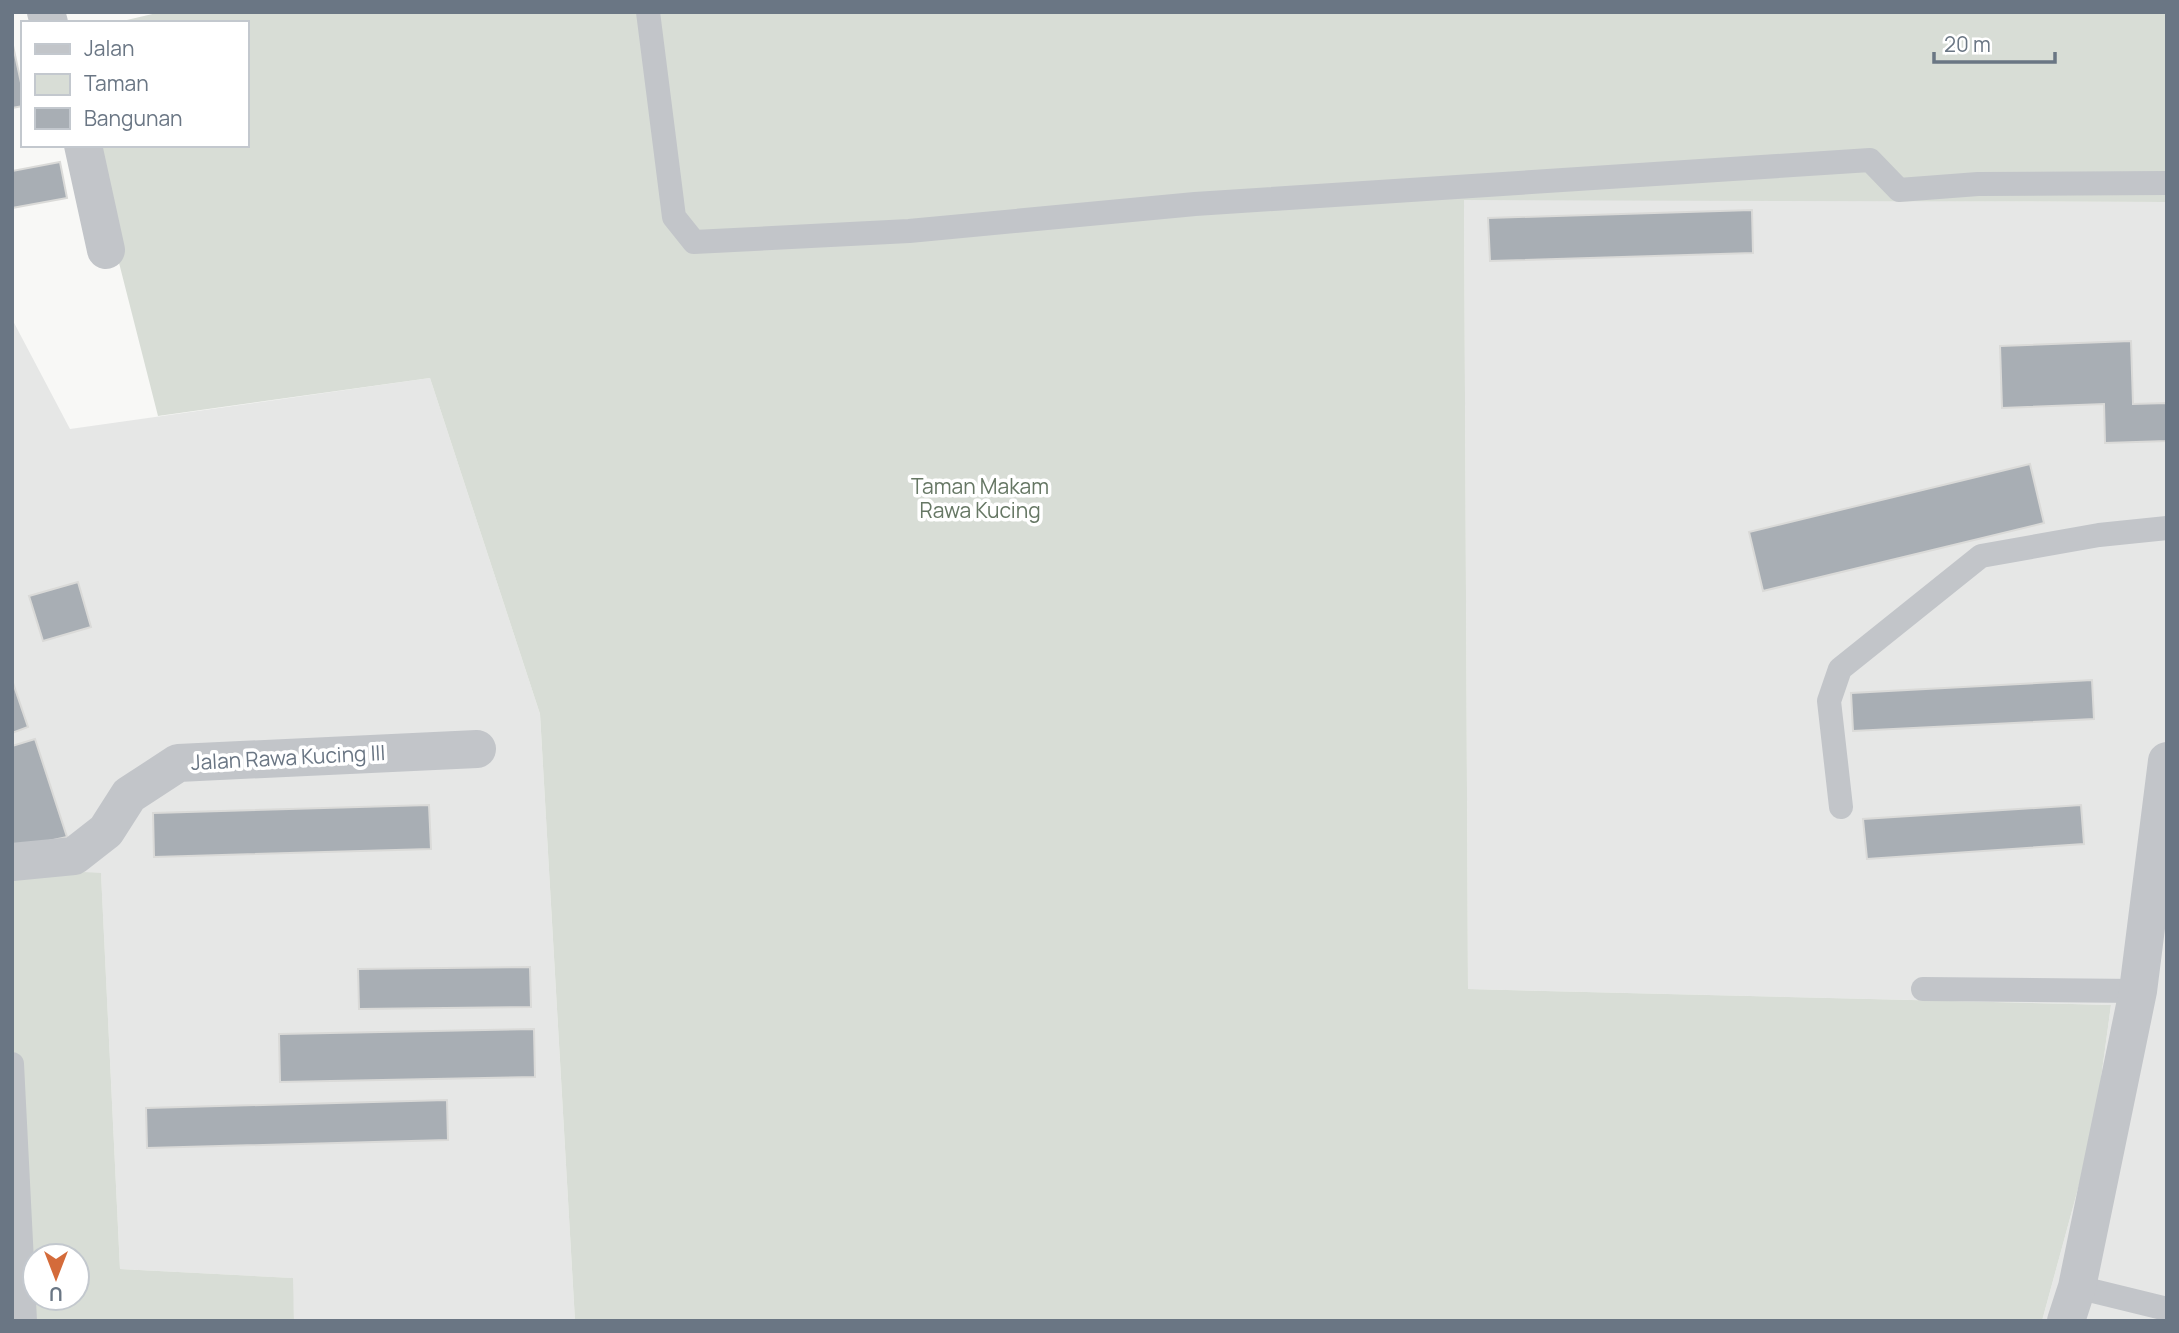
<svg xmlns="http://www.w3.org/2000/svg" width="2179" height="1333" viewBox="0 0 2179 1333" font-family="Manrope,sans-serif">
<style>
.built{fill:#e6e7e6}
.green{fill:#d8ddd6;fill-rule:evenodd}
.building{fill:#a8aeb4;stroke:#dadad8;stroke-width:2}
.lines{fill:none;stroke-linecap:round;stroke-linejoin:round}
.service{stroke:#c2c5c9;stroke-width:24}
.minor{stroke:#c2c5c9;stroke-width:38}
.labels{text-anchor:middle;dominant-baseline:central;stroke-width:7;stroke-linejoin:round;paint-order:stroke}
.park-label{font-size:21px;fill:#667764;stroke:#fff}
.street-label{font-size:21px;fill:#6a7684;stroke:#fff}
</style>
<rect width="100%" height="100%" fill="#f8f8f6"/>
<g class="built">
<polygon points="1464,199 2167,202 2167,1321 2042,1321 2094,1130 2111,1005 1468,989"/>
<polygon points="12,319 70,429 430,378 540,714 575,1321 294,1321 292,1278 120,1269 101,874 12,868"/>
</g>
<g class="green">
<polygon points="161,12 2167,12 2167,202 1464,200 1468,989 2111,1005 2094,1130 2042,1321 575,1321 540,714 430,378 158,416 89,145 247,145 247,23 114,23"/>
<path d="M12,868L101,873L120,1269L293,1278L294,1321H12ZM35,1256H77V1298H35Z"/>
</g>
<g class="building">
<polygon points="12,41 23,92 23,106 12,108"/>
<polygon points="60,162 67,198 12,208 12,171"/>
<polygon points="1752,210 1753,253 1490,261 1488,218"/>
<polygon points="2131,341 2133,404 2167,403 2167,441 2105,443 2104,404 2002,408 2000,346"/>
<polygon points="2030,464 2044,523 1763,591 1749,532"/>
<polygon points="78,582 91,627 43,641 29,596"/>
<polygon points="12,680 28,727 12,733"/>
<polygon points="2092,680 2094,719 1853,731 1851,693"/>
<polygon points="35,739 67,837 12,849 12,746"/>
<polygon points="429,805 431,849 154,857 153,813"/>
<polygon points="2081,805 2084,844 1867,859 1863,819"/>
<polygon points="530,967 531,1007 359,1009 358,969"/>
<polygon points="534,1029 535,1077 280,1082 279,1034"/>
<polygon points="447,1100 448,1140 147,1148 146,1108"/>
</g>
<g class="lines">
<g class="service">
<polyline points="648,12 674,217 694,242 909,231 1195,204 1870,160 1899,190 1978,184 2167,183"/>
<polyline points="1841,807 1829,701 1840,669 1981,556 2099,535 2167,528"/>
<polyline points="1923,989 2138,991"/>
<polyline points="12,1064 25,1321"/>
<polyline points="2077,1287 2167,1309"/>
</g>
<g class="minor">
<polyline points="46,12 49,23"/>
<polyline points="83,145 106,250"/>
<polyline points="12,862 74,856 106,831 129,795 178,763 477,749"/>
<polyline points="2066,1321 2077,1287 2138,991 2167,761"/>
</g>
</g>
<g class="labels">
<g class="park-label">
<text x="980" y="486">Taman Makam<tspan x="980" dy="24">Rawa Kucing</tspan></text>
</g>
<g class="street-label">
<text transform="translate(288 757) rotate(-3)">Jalan Rawa Kucing III</text>
</g>
</g>
<rect width="2179" height="1333" fill="none" stroke="#6a7684" stroke-width="28"/>
<rect x="21" y="21" width="228" height="126" fill="#ffffff" stroke="#c3c8ce" stroke-width="2"/>
<rect x="35" y="44" width="35" height="10" fill="#c2c5c9" stroke="#c3c8ce" stroke-width="2"/>
<text x="84" y="56" font-size="21" fill="#6a7684">Jalan</text>
<rect x="35" y="74" width="35" height="21" fill="#d8ddd6" stroke="#c3c8ce" stroke-width="2"/>
<text x="84" y="91" font-size="21" fill="#6a7684">Taman</text>
<rect x="35" y="108" width="35" height="21" fill="#a8aeb4" stroke="#c3c8ce" stroke-width="2"/>
<text x="84" y="126" font-size="21" fill="#6a7684">Bangunan</text>
<g transform="translate(56 1277) rotate(180)"><circle r="33" fill="#ffffff" stroke="#c3c8ce" stroke-width="2"/>
<path d="M0-5L12 26L0 18L-12 26Z" fill="#d46b3a"/>
<text y="-10" font-size="19" font-weight="bold" text-anchor="middle" fill="#6a7684">U</text>
</g>
<path d="M1934 52v10h121v-10" fill="none" stroke="#6a7684" stroke-width="3.5"/>
<text x="1944" y="52" font-size="21" fill="#6a7684" stroke="#ffffff" stroke-width="5" paint-order="stroke">20 m</text>
</svg>
